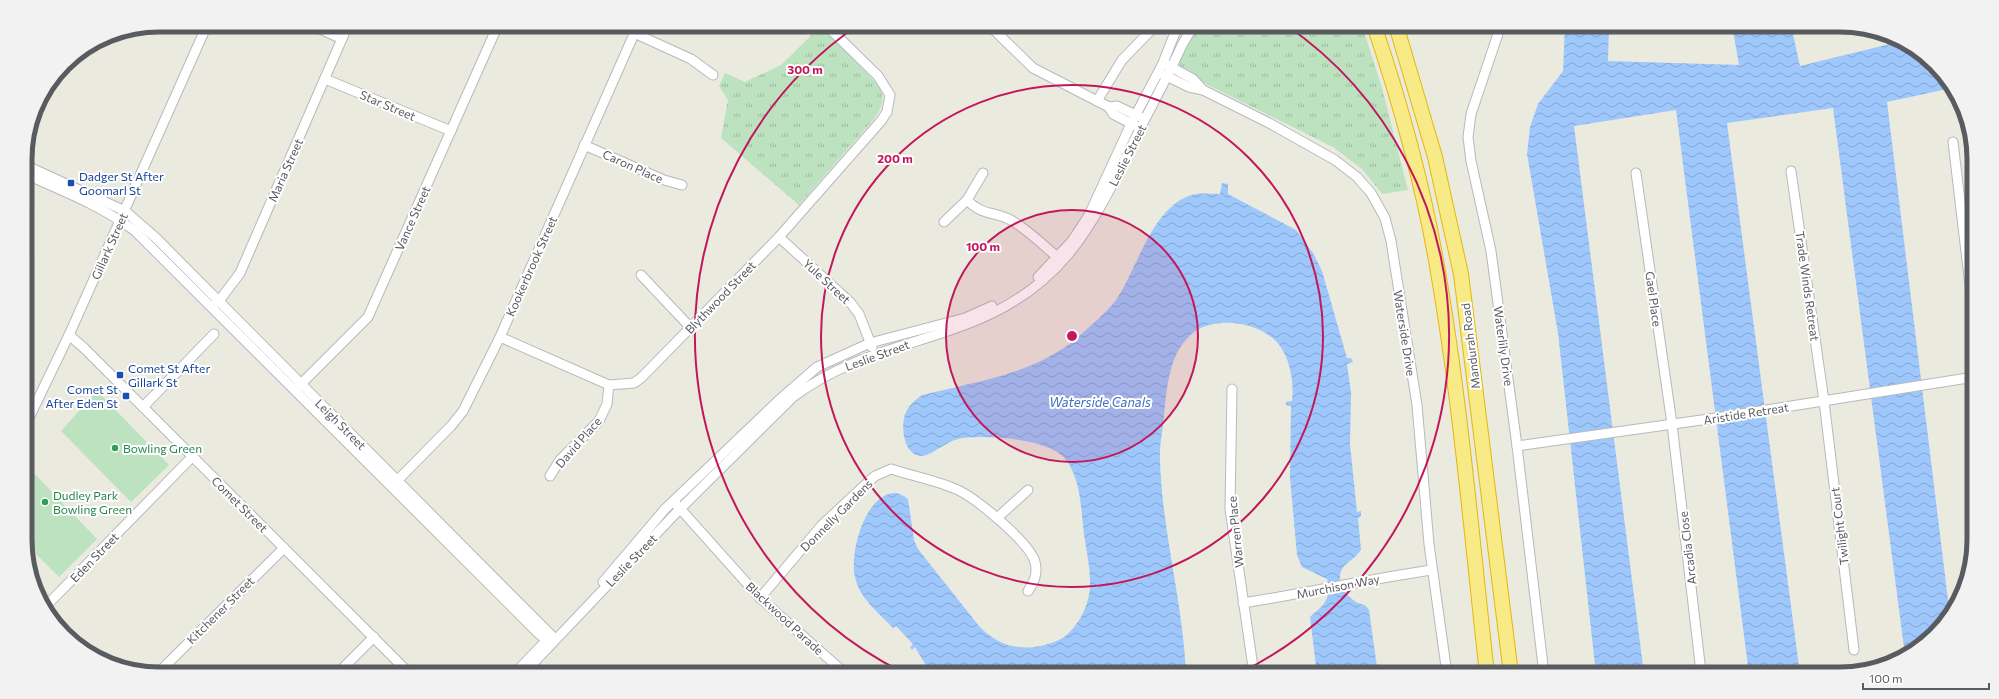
<svg xmlns="http://www.w3.org/2000/svg" width="1999" height="699" viewBox="0 0 1999 699" font-family="Commissioner,sans-serif">
<style>
.grass{fill:url(#grass-tufts)}
.garden{fill:#bce2c0}
.water{fill:url(#water-waves)}
.lines{fill:none;stroke-linecap:round;stroke-linejoin:round}
.minor-casing{stroke:#b7b9be;stroke-width:11}
.highway-casing{stroke:#e3b908;stroke-width:16}
.minor{stroke:#fff;stroke-width:9}
.highway{stroke:#f9ea88;stroke-width:14}
.ring{fill:none;stroke:#c2185b;stroke-width:2}
.transit-dot{fill:#1a4fb4;stroke:#fff;stroke-width:1.5}
.leisure-dot{fill:#2e9e5b;stroke:#fff;stroke-width:1.5}
.labels{text-anchor:middle;dominant-baseline:central;stroke-width:4;stroke-linejoin:round;paint-order:stroke}
.street-label{font-size:12px;fill:#585b60;stroke:#fff}
.transit-label{font-size:12px;fill:#164399;stroke:#fff;text-anchor:start}
.leisure-label{font-size:12px;fill:#27864d;stroke:#fff;text-anchor:start}
.water-label{font-size:13px;font-style:italic;fill:#4370bd;stroke:#fff}
.rim{fill:none;stroke:#585b60;stroke-width:5}
.centre{fill:#c2185b;stroke:#fff;stroke-width:2}
.ring-label{font-size:12px;text-anchor:middle;font-weight:bold;fill:#c2185b;stroke:#fff;stroke-width:4;stroke-linejoin:round;paint-order:stroke}
</style>
<defs>
<pattern id="grass-tufts" width="24" height="20" patternUnits="userSpaceOnUse"><rect width="24" height="20" fill="#bce2c0"/><path d="M3 7l-1-3M5 7V3M7 7l1-3M15 17l-1-3M17 17v-4M19 17l1-3" fill="none" stroke="#9cba9f"/></pattern>
<pattern id="water-waves" width="16" height="10" patternUnits="userSpaceOnUse"><rect width="16" height="10" fill="#9ec8fc"/><path d="M0 5q4-4 8 0t8 0" fill="none" stroke="#84a5cf"/></pattern>
</defs>
<rect width="100%" height="100%" fill="#ebeadf"/>
<g class="grass">
<polygon points="1199,25 1362,25 1382,88 1408,190 1382,194 1363,170 1333,147 1210,86 1179,67 1181,57"/>
<path d="M821,26L880,87C885,101 882,108 873,120L799,205L721,138L728,100L719,86L725,73L745,82L781,65Z"/>
</g>
<g class="garden">
<polygon points="97,391 169,465 131,502 61,431"/>
<polygon points="27,466 97,539 59,577 27,545"/>
</g>
<g class="water">
<polygon points="1565,25 1609,25 1608,61 1739,65 1732,25 1791,25 1800,66 1898,42 1941,71 1952,88 1887,102 1950,616 1922,646 1905,655 1833,108 1727,123 1800,674 1749,674 1676,110 1574,126 1644,674 1596,674 1558,333 1527,154 1530,127 1538,104 1563,71"/>
<path d="M1222,183L1228,184V194L1296,230L1313,253L1322,271L1347,358H1351L1353,362L1347,364L1351,393L1350,444L1357,512L1361,511V516L1358,518L1361,550C1356,557 1351,560 1345,565C1333,578 1344,594 1356,602C1362,605 1366,604 1369,610L1378,674H1317L1310,617C1325,604 1331,600 1327,579L1302,567L1297,555L1290,478L1291,406L1286,405V402L1292,401C1294,383 1291,362 1280,346C1263,323 1222,316 1197,330C1189,335 1181,345 1177,353C1168,371 1166,395 1164,415C1163,430 1159,445 1160,460C1162,532 1183,602 1186,674H931L915,647L912,650L910,647L913,645L911,642L896,626L893,628C879,613 859,598 855,577C849,554 865,494 894,493C900,493 904,496 908,499L914,540L918,549L979,626C994,642 1013,650 1035,647C1045,645 1055,643 1064,637C1080,625 1091,601 1090,582C1090,566 1086,549 1084,534C1081,509 1081,482 1067,461C1052,438 982,434 958,439C945,442 930,457 920,456C903,454 900,424 906,412C910,404 915,400 922,395C975,382 1034,374 1077,338C1089,327 1107,312 1116,300C1138,268 1153,202 1196,194C1203,193 1212,194 1220,194Z"/>
</g>
<g class="lines">
<g class="minor-casing">
<g id="minor">
<polyline points="311,25 342,39"/>
<polyline points="989,25 1033,68 1109,107 1117,106 1140,117"/>
<polyline points="1501,25 1471,114 1468,137 1471,161 1491,251 1517,446 1544,674"/>
<polyline points="634,33 691,59 713,75"/>
<polyline points="1167,65 1193,79 1203,90"/>
<polyline points="1162,74 1189,87 1203,90 1269,123 1335,160 1357,177 1371,193 1385,218 1391,241 1417,405 1429,544 1447,674"/>
<polyline points="325,79 451,131"/>
<polyline points="1097,101 1122,60 1156,25"/>
<polyline points="1109,107 1113,114 1136,126"/>
<polyline points="1953,142 1973,311"/>
<polyline points="584,145 664,180 682,185"/>
<polyline points="25,165 125,211 156,238 555,639"/>
<polyline points="1791,171 1824,401 1854,650"/>
<polyline points="1636,173 1672,424 1701,672"/>
<path d="M25,174C63,191 102,206 135,231L537,632L551,644"/>
<path d="M967,200C983,217 998,211 1014,222C1032,233 1046,248 1062,261"/>
<polyline points="944,222 967,200 983,173"/>
<polyline points="779,237 850,302 859,314 872,347"/>
<polyline points="641,275 690,327"/>
<polyline points="1038,277 1072,241 1089,215 1131,124 1163,63 1178,25"/>
<polyline points="214,305 219,301 240,273 348,25"/>
<polyline points="69,335 84,348 410,674"/>
<polyline points="500,337 609,385 634,383 641,378 779,237 881,121 887,112 890,95 878,76 826,25"/>
<polyline points="297,388 368,317 498,25"/>
<polyline points="1232,389 1230,509 1254,674"/>
<polyline points="143,407 214,334"/>
<polyline points="27,422 69,335 207,25"/>
<polyline points="1517,446 1716,418 1974,377"/>
<polyline points="550,476 560,460 599,421 607,404 609,385"/>
<polyline points="394,484 451,426 463,411 500,337 638,25"/>
<polyline points="676,504 760,598 846,674"/>
<polyline points="997,518 1028,490"/>
<polyline points="603,582 665,509 778,401 817,367 870,343 965,318 992,306"/>
<path d="M760,598L822,525L867,483L875,476L891,469C913,476 938,481 958,490C977,499 1030,543 1035,562C1038,574 1034,582 1028,591"/>
<path d="M1243,603C1307,593 1369,579 1432,570"/>
<polyline points="47,605 192,457"/>
<polyline points="157,674 284,548"/>
<polyline points="337,674 374,637"/>
<polyline points="514,674 548,639"/>
<path d="M523,674L676,513L793,397C846,357 906,347 967,324C1069,286 1095,219 1140,129C1154,101 1169,74 1182,45L1194,25"/>
</g>
</g>
<g class="highway-casing">
<g id="highway">
<path d="M1374,25C1401,105 1424,188 1438,272C1461,405 1472,540 1487,674"/>
<polyline points="1396,25 1435,157 1461,274 1511,674"/>
</g>
</g>
<use href="#minor" class="minor"/>
<use href="#highway" class="highway"/>
</g>
<circle cx="1072" cy="336" r="126" fill="#c2185b" fill-opacity=".12"/>
<g class="ring">
<circle cx="1072" cy="336" r="126"/>
<circle cx="1072" cy="336" r="251"/>
<path d="M904 673A377 377 0 0 1 858 25M1286 25A377 377 0 0 1 1240 673"/>
</g>
<g class="transit-dot">
<rect x="67" y="179" width="8" height="8" rx="2"/>
<rect x="116" y="371" width="8" height="8" rx="2"/>
<rect x="122" y="392" width="8" height="8" rx="2"/>
</g>
<g class="leisure-dot">
<circle cx="115" cy="448" r="4"/>
<circle cx="45" cy="502" r="4"/>
</g>
<g class="labels">
<g class="street-label">
<text transform="translate(388 105) rotate(23)">Star Street</text>
<text transform="translate(1127 155) rotate(-63)">Leslie Street</text>
<text transform="translate(633 166) rotate(24)">Caron Place</text>
<text transform="translate(285 170) rotate(-66)">Maria Street</text>
<text transform="translate(412 218) rotate(-66)">Vance Street</text>
<text transform="translate(109 246) rotate(-66)">Gillark Street</text>
<text transform="translate(531 266) rotate(-66)">Kookerbrook Street</text>
<text transform="translate(827 281) rotate(43)">Yule Street</text>
<text transform="translate(1808 286) rotate(82)">Trade Winds Retreat</text>
<text transform="translate(720 297) rotate(-46)">Blythwood Street</text>
<text transform="translate(1654 299) rotate(82)">Gael Place</text>
<text transform="translate(1405 333) rotate(81)">Waterside Drive</text>
<text transform="translate(1470 346) rotate(-97)">Mandurah Road</text>
<text transform="translate(1504 346) rotate(82)">Waterlily Drive</text>
<text transform="translate(877 355) rotate(-20)">Leslie Street</text>
<text transform="translate(1746 413) rotate(-9)">Aristide Retreat</text>
<text transform="translate(341 424) rotate(45)">Leigh Street</text>
<text transform="translate(578 442) rotate(-49)">David Place</text>
<text transform="translate(240 504) rotate(45)">Comet Street</text>
<text transform="translate(836 515) rotate(-45)">Donnelly Gardens</text>
<text transform="translate(1839 526) rotate(-97)">Twilight Court</text>
<text transform="translate(1235 532) rotate(-96)">Warren Place</text>
<text transform="translate(1687 548) rotate(-97)">Arcadia Close</text>
<text transform="translate(94 557) rotate(-46)">Eden Street</text>
<text transform="translate(631 560) rotate(-46)">Leslie Street</text>
<text transform="translate(1338 586) rotate(-11)">Murchison Way</text>
<text transform="translate(220 610) rotate(-45)">Kitchener Street</text>
<text transform="translate(785 618) rotate(43)">Blackwood Parade</text>
</g>
<g class="transit-label">
<text x="79" y="176">Dadger St After<tspan x="79" dy="14">Goomarl St</tspan></text>
<text x="128" y="368">Comet St After<tspan x="128" dy="14">Gillark St</tspan></text>
<text x="118" y="389" text-anchor="end">Comet St<tspan x="118" dy="14">After Eden St</tspan></text>
</g>
<g class="leisure-label">
<text x="123" y="448">Bowling Green</text>
<text x="53" y="495">Dudley Park<tspan x="53" dy="14">Bowling Green</tspan></text>
</g>
<g class="water-label">
<text x="1100" y="402">Waterside Canals</text>
</g>
</g>
<path d="M0 0H1999V699H0ZM159 32H1840A127 127 0 0 1 1967 159V540A127 127 0 0 1 1840 667H159A127 127 0 0 1 32 540V159A127 127 0 0 1 159 32Z" fill="#f2f2f2" fill-rule="evenodd"/>
<path class="rim" d="M159 32H1840A127 127 0 0 1 1967 159V540A127 127 0 0 1 1840 667H159A127 127 0 0 1 32 540V159A127 127 0 0 1 159 32Z"/>
<circle cx="1072" cy="336" r="6" class="centre"/>
<g class="ring-label">
<text x="805" y="74">300 m</text>
<text x="895" y="163">200 m</text>
<text x="983" y="251">100 m</text>
</g>
<path d="M1863 683v6h126v-6" fill="none" stroke="#585b60" stroke-width="2"/>
<text x="1869" y="683" font-size="12" fill="#585b60" stroke="#ffffff" stroke-width="3" paint-order="stroke">100 m</text>
</svg>
